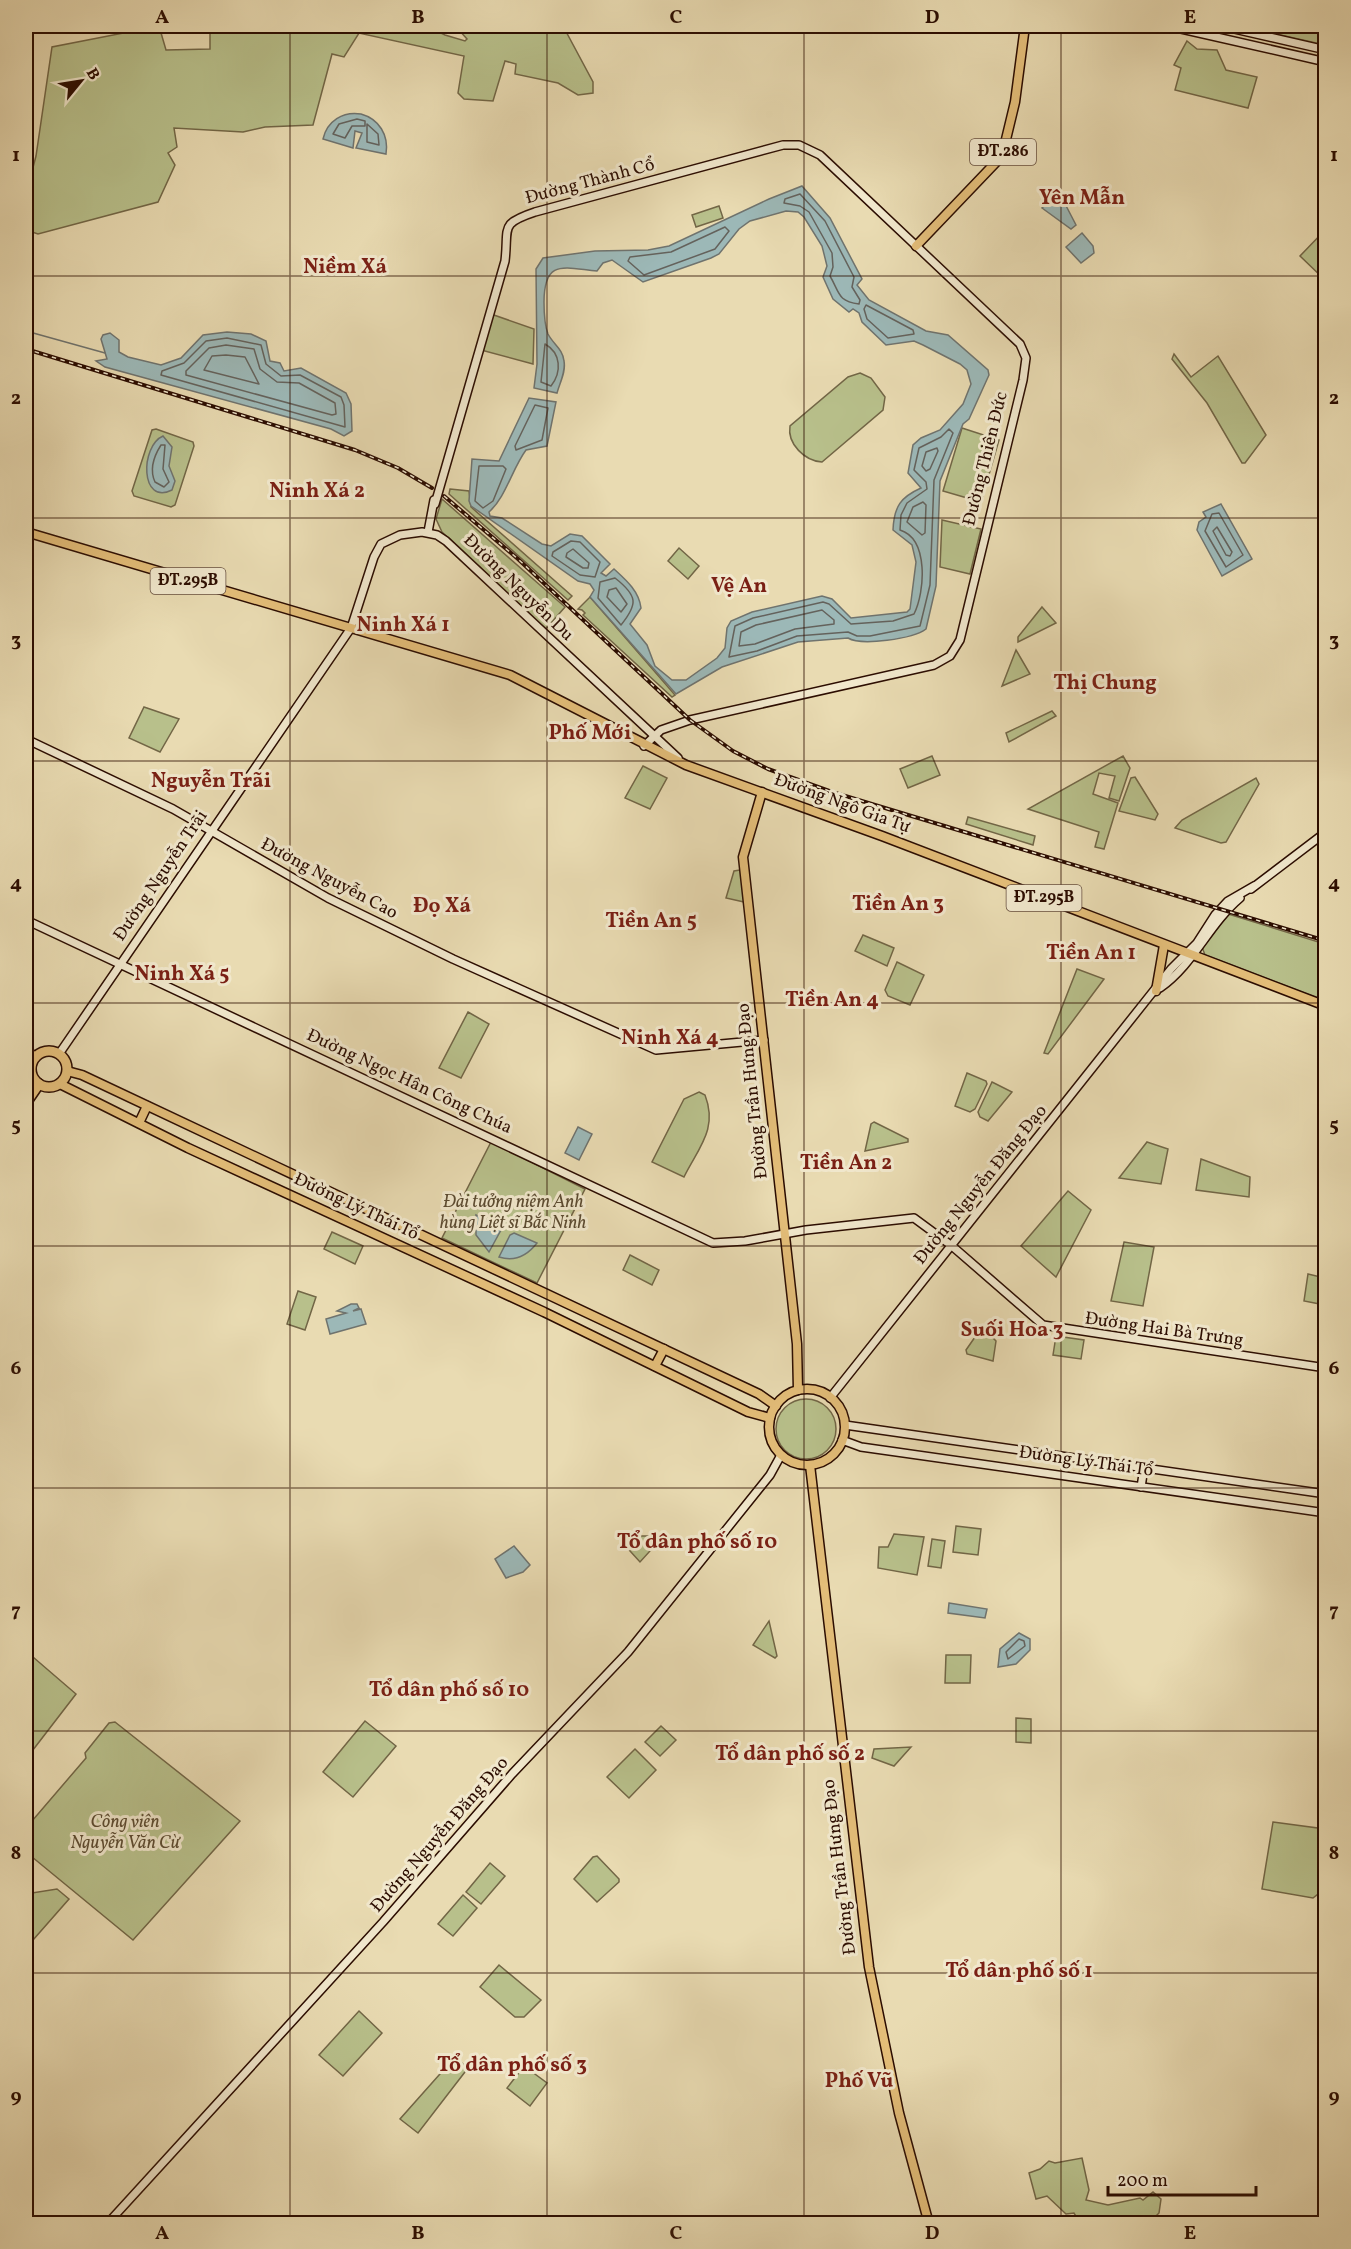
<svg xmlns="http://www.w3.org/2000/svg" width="1351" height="2249" viewBox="0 0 1351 2249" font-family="Vollkorn,serif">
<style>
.green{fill:#b8c08b;stroke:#726646;stroke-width:1.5}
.water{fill:#9cb8b7;stroke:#6f736e;stroke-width:1.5}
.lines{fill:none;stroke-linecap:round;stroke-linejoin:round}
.shore{stroke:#64625c;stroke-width:1.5}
.stream{stroke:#6f736e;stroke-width:1.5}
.secondary-casing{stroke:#2b0c00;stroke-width:10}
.primary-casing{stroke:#2b0c00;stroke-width:11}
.highway-casing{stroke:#2b0c00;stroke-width:12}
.secondary{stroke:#f1e8cd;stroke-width:7}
.primary{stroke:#e4be79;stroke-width:8}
.highway{stroke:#e4be79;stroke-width:9}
.rail-casing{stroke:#2b0c00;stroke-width:4}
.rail{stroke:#f1e8cd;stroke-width:1.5;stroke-dasharray:4.5;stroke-linecap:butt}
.grid{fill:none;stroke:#2b0c00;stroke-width:1.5;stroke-opacity:0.55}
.labels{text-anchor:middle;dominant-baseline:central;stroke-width:6;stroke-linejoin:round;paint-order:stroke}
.shield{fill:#f1e8cd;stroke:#664e3e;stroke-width:1.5}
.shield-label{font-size:16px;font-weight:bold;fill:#2b0c00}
.street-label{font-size:18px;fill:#2b0c00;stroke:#f1e8cd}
.park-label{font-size:18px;font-style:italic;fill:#5c4b31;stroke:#f1e8cd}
.quarter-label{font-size:21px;font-weight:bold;fill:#7a1f14;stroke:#f1e8cd}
.neatline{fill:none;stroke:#2b0c00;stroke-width:2}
.grid-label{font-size:20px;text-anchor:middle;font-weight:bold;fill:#2b0c00}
</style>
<rect width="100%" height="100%" fill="#e9dbb2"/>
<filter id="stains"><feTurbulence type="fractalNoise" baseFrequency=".00333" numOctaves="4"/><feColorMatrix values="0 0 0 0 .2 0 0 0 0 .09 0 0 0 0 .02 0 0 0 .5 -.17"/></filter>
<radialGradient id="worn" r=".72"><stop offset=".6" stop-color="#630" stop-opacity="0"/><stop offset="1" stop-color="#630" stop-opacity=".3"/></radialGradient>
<g class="green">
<polygon points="159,26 166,50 210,49 210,33 171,30 170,26 256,28 257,26 427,26 445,35 465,41 467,39 459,30 468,26 563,26 593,82 593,93 578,95 558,83 515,74 516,64 505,61 493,101 464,99 458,93 464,56 359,33 344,57 332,54 313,125 265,127 243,132 174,128 177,147 168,153 175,165 158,202 38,234 26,230 26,194 36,156 52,47"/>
<polygon points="1276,26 1325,28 1325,45 1276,34"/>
<polygon points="1187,41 1197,49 1217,50 1226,70 1257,77 1248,108 1175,90 1181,68 1174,65"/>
<polygon points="719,206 723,218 696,227 692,215"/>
<polygon points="1325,230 1326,280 1325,280 1300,256"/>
<polygon points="491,314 534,329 533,364 481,350"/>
<polygon points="1174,354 1191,377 1218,356 1266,435 1245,463 1242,463 1207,403 1172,359"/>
<path d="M860,373L871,378L885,397L883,410L822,462C805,461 787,444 790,426L848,377Z"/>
<polygon points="962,428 999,440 981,502 943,491"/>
<polygon points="156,429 193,442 194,446 175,505 171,507 134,496 132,491 152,430"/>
<polygon points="450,489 469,491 471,507 572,596 568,600 449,494"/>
<polygon points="442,499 565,607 545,630 442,532 436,519"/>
<polygon points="942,520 981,529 970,574 940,567"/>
<polygon points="679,548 699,566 688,579 668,561"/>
<polygon points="590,597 675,695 672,697 583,615 585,613 582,610 578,609"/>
<polygon points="1042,607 1056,623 1018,642 1018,637"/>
<polygon points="1016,650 1030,674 1002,686"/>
<polygon points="144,707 179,719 160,752 129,738"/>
<polygon points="1052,711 1056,716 1009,742 1006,733"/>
<polygon points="932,756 940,775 908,788 900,769"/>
<polygon points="1123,756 1130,768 1119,801 1109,798 1115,776 1099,773 1093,794 1118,803 1104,849 1095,847 1099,832 1028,809"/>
<polygon points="643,766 667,778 650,809 625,798"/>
<polygon points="1135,777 1158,814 1155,820 1119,811 1131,778"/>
<polygon points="1256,778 1259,784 1226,842 1221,843 1175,828 1182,820"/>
<polygon points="968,817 1035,836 1033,845 966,824"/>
<polygon points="740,870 742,871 744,902 726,898 734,871"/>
<polygon points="1225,913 1325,944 1325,986 1320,999 1205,955 1202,947"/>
<polygon points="863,935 894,948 887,966 855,951"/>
<polygon points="897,962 924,975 910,1005 888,996 885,990"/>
<polygon points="1077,969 1104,979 1048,1054 1044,1053"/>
<polygon points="468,1012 489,1024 461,1078 439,1068"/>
<polygon points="967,1073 986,1081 987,1084 975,1109 970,1112 955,1106"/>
<polygon points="992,1082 1012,1092 988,1121 980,1117 978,1112"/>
<path d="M699,1092L705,1095C718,1129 699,1147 684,1177L652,1162L684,1099Z"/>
<polygon points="874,1122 908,1139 908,1142 865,1151 871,1124"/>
<polygon points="491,1142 585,1189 537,1283 442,1238"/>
<polygon points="1147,1142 1168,1149 1161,1184 1119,1178"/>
<polygon points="1201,1159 1250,1177 1249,1197 1196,1190"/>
<polygon points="1068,1191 1091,1210 1056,1277 1021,1246"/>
<polygon points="332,1232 363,1246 355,1264 324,1249"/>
<polygon points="1124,1242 1154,1247 1143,1306 1111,1301"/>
<polygon points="630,1255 659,1270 652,1285 623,1270"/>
<polygon points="1308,1274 1325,1278 1325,1305 1304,1301"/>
<polygon points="298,1291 316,1297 305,1330 287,1324"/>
<polygon points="982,1327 996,1341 993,1361 967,1354 966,1350"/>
<polygon points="1056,1336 1084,1340 1081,1359 1053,1355"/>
<circle cx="806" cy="1429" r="30"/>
<polygon points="956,1526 981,1529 978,1555 953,1552"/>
<polygon points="894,1534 924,1537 917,1575 878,1568 879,1547 888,1547"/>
<polygon points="637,1536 658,1536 660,1540 640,1562 621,1541"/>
<polygon points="932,1539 945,1541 941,1568 928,1566"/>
<polygon points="769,1621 777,1656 775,1658 753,1645"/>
<polygon points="26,1651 76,1694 26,1759"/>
<polygon points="946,1655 971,1655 970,1683 945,1683"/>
<polygon points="1016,1718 1031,1719 1031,1743 1016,1742"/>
<polygon points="365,1721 396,1746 353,1797 323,1772"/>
<polygon points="115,1722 240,1821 133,1940 26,1852 26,1828 86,1758 85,1753 109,1723"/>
<polygon points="661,1726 676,1740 660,1756 645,1742"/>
<polygon points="911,1747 894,1766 872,1758 874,1749"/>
<polygon points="635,1749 656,1770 629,1798 607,1777"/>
<polygon points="1273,1822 1325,1829 1318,1894 1313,1898 1262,1889"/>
<polygon points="597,1856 619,1879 619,1882 597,1902 574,1879 593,1857"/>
<polygon points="490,1863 505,1876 481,1904 466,1892"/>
<polygon points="57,1889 69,1899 26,1948 26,1890 32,1893"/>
<polygon points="463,1895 477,1908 453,1936 438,1924"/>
<polygon points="499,1965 541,2000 524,2017 515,2017 480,1987"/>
<polygon points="359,2011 382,2033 343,2076 319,2055"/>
<polygon points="455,2057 468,2068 418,2133 400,2119"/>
<polygon points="524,2066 547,2083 530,2106 507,2088"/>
<polygon points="1082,2158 1089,2190 1086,2200 1108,2205 1140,2198 1143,2200 1153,2192 1161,2199 1159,2213 1149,2223 1080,2223 1074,2213 1066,2214 1047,2196 1036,2199 1029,2173 1040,2169 1049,2161 1055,2163"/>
</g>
<g class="water">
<path d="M361,114C379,119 389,135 386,154L356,148L362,133L355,131L353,148L323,139C327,121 343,111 361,114Z"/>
<path d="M802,186L830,218L862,279L857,285L869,300L926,331L948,335L988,370L989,375L969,419L963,424L940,481L936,586L926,629C913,639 861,646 848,638L798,642L722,667L676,694L590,597L594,590L590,584L578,581L471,506L469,501L472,459L499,461L529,398L556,402L547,446L526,450C512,469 506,497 489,512L490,516L502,518L542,544L551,546L570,534L582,536L610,564L601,573L606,576L614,569C626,580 639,591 641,608L630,624L647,645L655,666L672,680H686L717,658L725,648L727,628L731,621L752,612L822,596L832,599L851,618L907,612L910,609L916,562L912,545L893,530C894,506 901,497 921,488L908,473L913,445L921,438L940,430L963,404L971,384L967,370L960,364L923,345L914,341L886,345L862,322L859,313L853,309L849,312L833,299L823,277L827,266L822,246L804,217L798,212L786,211L750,221L739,229L719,254L711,258L643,282L612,260L603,263L597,271C565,268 544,258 544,302C544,313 544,324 548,334C553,344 563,349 564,361C566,372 560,382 557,393L534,388L537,364L536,269L543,258L595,251L648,250L669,246L769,199Z"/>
<polygon points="1062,198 1076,225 1071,229 1042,208 1049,201"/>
<polygon points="1082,233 1093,246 1094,253 1081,263 1066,247"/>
<polygon points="227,332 251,334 266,341 270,361 280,363 284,371 301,368 346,393 351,404 352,431 344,436 331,429 105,367 96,361 107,359 101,339 103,335 110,333 119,340 119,352 128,357 161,365 181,358 203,335"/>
<path d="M163,436L172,447L169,466L175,481L172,490C140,506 140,446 163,436Z"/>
<polygon points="1221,504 1252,559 1222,576 1197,530 1199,522 1206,517 1203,512"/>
<polygon points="578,1127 592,1134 579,1160 565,1153"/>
<polygon points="476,1215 498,1225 501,1230 489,1252 476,1235"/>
<path d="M514,1233L537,1243C527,1256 515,1262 499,1257L510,1235Z"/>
<polygon points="351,1304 357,1304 359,1308 353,1311 361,1309 366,1324 330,1334 326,1319 346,1313 337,1311"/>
<polygon points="514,1546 530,1565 523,1572 506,1578 495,1559"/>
<polygon points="949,1603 987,1609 985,1618 948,1613"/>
<polygon points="1019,1633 1030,1639 1030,1650 1016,1664 998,1667 1000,1649"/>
</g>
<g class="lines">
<g class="shore">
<polygon points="357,119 365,121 365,126 352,126 345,138 333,134 339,124"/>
<polygon points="367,124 378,134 379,145 367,142"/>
<path d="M800,194L825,221L854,277L852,287L860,300L859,304C837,301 840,293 830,276L833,267L832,253L809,212L800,206L784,203L785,199Z"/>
<polygon points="725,227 729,231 715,249 644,275 628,261 630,257 671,252"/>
<polygon points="866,305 913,330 914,334 888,338 867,319 864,309"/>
<polygon points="227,338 261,345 266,364 281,376 300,375 341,397 344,405 345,427 161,375 162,371 184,363 206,341"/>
<path d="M545,344C561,353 562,372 551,386L541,382Z"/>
<polygon points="226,345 254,349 260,369 277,382 299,383 335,403 336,414 332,415 186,375 186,371 209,348"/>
<polygon points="226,355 245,357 259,384 204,370 212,356"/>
<polygon points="535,405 548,408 542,440 516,450 515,446"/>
<path d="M949,429L953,433L934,480L930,585L920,626L870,636H857L848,632L797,636L757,651L729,657L735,626L753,618L823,602L829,604L851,624L893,621L914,614C925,592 929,539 900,530L901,515L907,503L927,489L926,482L914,470L919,448L941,437Z"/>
<path d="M165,445L163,469L169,482L164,487L155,482C149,469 154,456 161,445Z"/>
<polygon points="937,448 938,451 930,469 926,471 922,466 926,452"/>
<polygon points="479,466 503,466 506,469 493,501 483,508 475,501"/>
<polygon points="923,502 926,505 925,533 922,535 907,522 913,507"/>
<polygon points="1219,513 1243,555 1226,567 1205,531 1212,514"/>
<polygon points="1217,527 1232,552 1230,556 1226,555 1213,531"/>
<polygon points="571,541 580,542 600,562 595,577 580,575 552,556 553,552"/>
<polygon points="573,549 589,563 588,568 583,568 566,557 567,553"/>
<path d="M615,578C638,596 638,604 621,625L598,598L600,582Z"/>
<polygon points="616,588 627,604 621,612 607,597 609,590"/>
<polygon points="822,610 834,620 834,624 795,629 755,644 739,646 741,632 756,625"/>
<polygon points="1019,1639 1024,1641 1025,1646 1008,1659 1006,1652"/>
</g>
<polyline class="stream" points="26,331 105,353"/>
<g class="secondary-casing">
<g id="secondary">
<polyline points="1168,26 1326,62"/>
<polyline points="1221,26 1326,50"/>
<path d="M435,504L505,261C509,227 499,224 535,212L783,145H799L820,155L1020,344L1026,358L1023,380L960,640L950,656L934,665L690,720L661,730L644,746"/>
<polyline points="428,532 434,500"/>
<polyline points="26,739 173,809 328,898 453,959 656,1050 764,1040"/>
<polyline points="1251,889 1326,832"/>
<polyline points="26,920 713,1243 745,1241 806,1230 914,1218 952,1246 1043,1325 1326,1368"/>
<path d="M1160,988C1194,964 1209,924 1240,898"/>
<polyline points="59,1054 351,628 374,557 381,544 400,535 422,532 437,535 446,541 678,758"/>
<polyline points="830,1398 1171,969 1197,943 1215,915 1228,901 1254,886"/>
<polyline points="845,1425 1326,1494"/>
<polyline points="842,1440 861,1447 1326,1513"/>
<polyline points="1141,1487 1144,1468"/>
<polyline points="107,2224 383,1922 512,1774 628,1652 770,1475 781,1455"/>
</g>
</g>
<g class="primary-casing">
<g id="primary">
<polyline points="916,246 1002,156 1015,102 1025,26"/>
<polyline points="26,532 510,675 686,765 882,836 1326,1006"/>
<polyline points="762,792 743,857 797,1344 798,1390"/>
<polyline points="1156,991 1164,945"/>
<polyline points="26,1051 36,1057"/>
<polyline points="26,1067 31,1069"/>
<polyline points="67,1071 82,1075 759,1394 776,1406"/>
<polyline points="60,1084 188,1148 544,1312 748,1412 770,1418"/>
<polyline points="139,1123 147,1106"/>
<polyline points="655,1366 664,1349"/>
<circle cx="807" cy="1427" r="38"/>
<polyline points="810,1465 869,1967 899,2113 929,2224"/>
</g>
</g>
<g class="highway-casing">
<g id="highway">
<circle cx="49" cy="1069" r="18"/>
<polyline points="26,1103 39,1084"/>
</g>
</g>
<use href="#secondary" class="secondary"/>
<use href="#primary" class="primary"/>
<use href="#highway" class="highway"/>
<g class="rail-casing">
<g id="rail">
<polyline points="26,349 355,450 398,468 432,488"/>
<polyline points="444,496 518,559 690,720 733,751 768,769 832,792 1326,941"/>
</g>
</g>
<use href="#rail" class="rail"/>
</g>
<path class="grid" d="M290,26V2224M547,26V2224M804,26V2224M1061,26V2224M26,276H1326M26,518H1326M26,761H1326M26,1003H1326M26,1246H1326M26,1488H1326M26,1731H1326M26,1973H1326"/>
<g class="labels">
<g class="shield">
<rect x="970" y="139" width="66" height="26" rx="4.5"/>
<rect x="150.5" y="568" width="75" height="26" rx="4.5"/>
<rect x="1006.5" y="885" width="75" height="26" rx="4.5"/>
</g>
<g class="shield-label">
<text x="1003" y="152">ĐT.286</text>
<text x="188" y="581">ĐT.295B</text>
<text x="1044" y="898">ĐT.295B</text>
</g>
<g class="street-label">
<text transform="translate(590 182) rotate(-15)">Đường Thành Cổ</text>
<text transform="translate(986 459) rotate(-76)">Đường Thiên Đức</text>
<text transform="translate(518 588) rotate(44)">Đường Nguyễn Du</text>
<text transform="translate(842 804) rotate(20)">Đường Ngô Gia Tự</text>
<text transform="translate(161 876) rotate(-56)">Đường Nguyễn Trãi</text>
<text transform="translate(329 879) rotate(28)">Đường Nguyễn Cao</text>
<text transform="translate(409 1082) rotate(25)">Đường Ngọc Hân Công Chúa</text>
<text transform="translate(753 1091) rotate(-96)">Đường Trần Hưng Đạo</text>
<text transform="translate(981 1185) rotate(-51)">Đường Nguyễn Đăng Đạo</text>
<text transform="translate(356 1207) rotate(25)">Đường Lý Thái Tổ</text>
<text transform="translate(1164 1330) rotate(8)">Đường Hai Bà Trưng</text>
<text transform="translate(1086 1462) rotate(8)">Đường Lý Thái Tổ</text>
<text transform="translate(440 1835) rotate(-49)">Đường Nguyễn Đăng Đạo</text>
<text transform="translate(840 1867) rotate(-97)">Đường Trần Hưng Đạo</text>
</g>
<g class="park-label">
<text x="513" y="1202">Đài tưởng niệm Anh<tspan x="513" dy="21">hùng Liệt sĩ Bắc Ninh</tspan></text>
<text x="125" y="1822">Công viên<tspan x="125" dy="21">Nguyễn Văn Cừ</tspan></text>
</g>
<g class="quarter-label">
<text x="1082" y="198">Yên Mẫn</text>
<text x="345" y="267">Niềm Xá</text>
<text x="317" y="491">Ninh Xá 2</text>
<text x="739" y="586">Vệ An</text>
<text x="403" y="625">Ninh Xá 1</text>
<text x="1105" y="683">Thị Chung</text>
<text x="590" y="733">Phố Mới</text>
<text x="211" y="781">Nguyễn Trãi</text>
<text x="898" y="904">Tiền An 3</text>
<text x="442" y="906">Đọ Xá</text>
<text x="651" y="921">Tiền An 5</text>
<text x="1091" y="953">Tiền An 1</text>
<text x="182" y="974">Ninh Xá 5</text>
<text x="832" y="1000">Tiền An 4</text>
<text x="670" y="1038">Ninh Xá 4</text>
<text x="846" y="1163">Tiền An 2</text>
<text x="1012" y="1330">Suối Hoa 3</text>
<text x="697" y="1542">Tổ dân phố số 10</text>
<text x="449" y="1690">Tổ dân phố số 10</text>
<text x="790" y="1754">Tổ dân phố số 2</text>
<text x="1019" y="1971">Tổ dân phố số 1</text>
<text x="512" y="2065">Tổ dân phố số 3</text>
<text x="859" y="2081">Phố Vũ</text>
</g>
</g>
<rect width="1351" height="2249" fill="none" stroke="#e9dbb2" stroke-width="66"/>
<g transform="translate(81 81) rotate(60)" stroke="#f1e8cd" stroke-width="4.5" paint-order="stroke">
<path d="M0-4.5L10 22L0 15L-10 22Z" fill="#2b0c00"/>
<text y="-9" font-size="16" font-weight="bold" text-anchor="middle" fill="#2b0c00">B</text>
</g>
<path d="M1108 2186v9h148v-9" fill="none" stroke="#2b0c00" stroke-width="3"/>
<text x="1117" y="2186" font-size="18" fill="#2b0c00" stroke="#f1e8cd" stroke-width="4.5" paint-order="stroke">200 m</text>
<rect x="33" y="33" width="1285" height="2183" class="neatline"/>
<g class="grid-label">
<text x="162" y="23">A</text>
<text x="418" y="23">B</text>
<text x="676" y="23">C</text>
<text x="932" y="23">D</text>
<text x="1190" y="23">E</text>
<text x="16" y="161">1</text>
<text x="1334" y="161">1</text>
<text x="16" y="404">2</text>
<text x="1334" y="404">2</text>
<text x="16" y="646">3</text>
<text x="1334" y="646">3</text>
<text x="16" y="889">4</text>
<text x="1334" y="889">4</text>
<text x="16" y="1131">5</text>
<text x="1334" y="1131">5</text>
<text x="16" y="1374">6</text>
<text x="1334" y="1374">6</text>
<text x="16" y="1616">7</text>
<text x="1334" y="1616">7</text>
<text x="16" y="1859">8</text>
<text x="1334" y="1859">8</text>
<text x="16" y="2102">9</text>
<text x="1334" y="2102">9</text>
<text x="162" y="2239">A</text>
<text x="418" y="2239">B</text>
<text x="676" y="2239">C</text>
<text x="932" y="2239">D</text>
<text x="1190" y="2239">E</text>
</g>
<rect width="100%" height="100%" filter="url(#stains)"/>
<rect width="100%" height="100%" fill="url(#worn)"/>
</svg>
